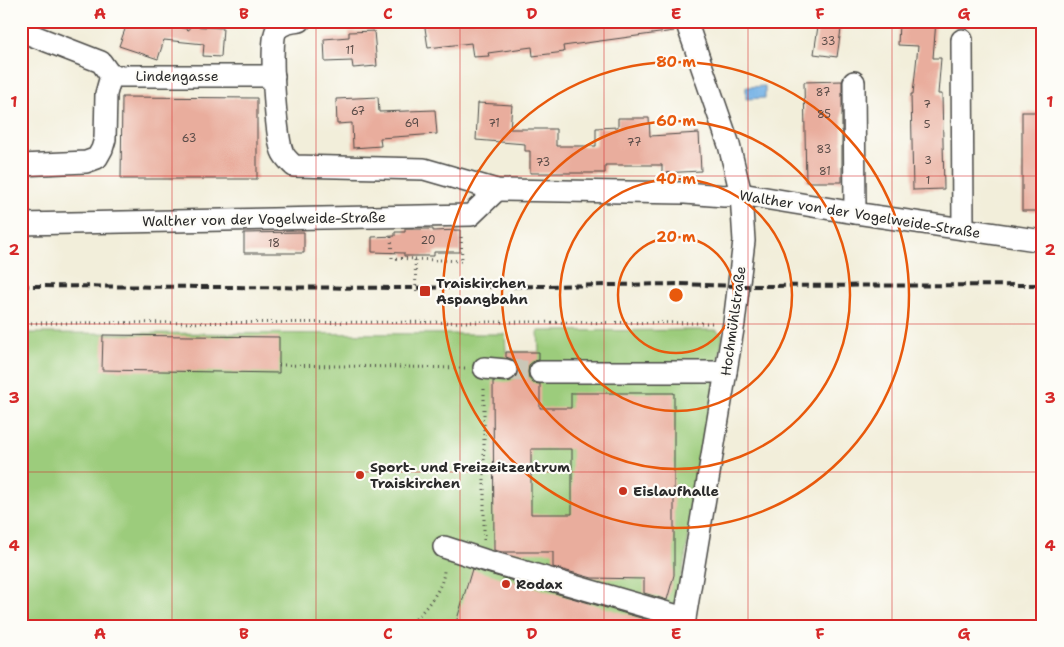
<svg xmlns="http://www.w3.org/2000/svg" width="1064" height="647" viewBox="0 0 1064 647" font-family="'Shantell Sans',sans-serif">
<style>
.green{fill:#9ccc7b;stroke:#647c53}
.water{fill:#72b0e5;stroke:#4e6e88}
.building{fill:#e9ad9d;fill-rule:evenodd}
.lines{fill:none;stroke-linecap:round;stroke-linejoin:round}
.minor-tunnel{stroke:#cac7b7;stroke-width:21;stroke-dasharray:21 11;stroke-linecap:butt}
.minor-casing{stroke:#494845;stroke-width:24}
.path{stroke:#494845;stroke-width:3;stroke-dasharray:1 4;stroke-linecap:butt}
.minor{stroke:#fff;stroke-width:21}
.rail{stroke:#2b2b2b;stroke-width:4;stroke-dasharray:8 4;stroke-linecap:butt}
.grid{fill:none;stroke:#d62828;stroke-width:1;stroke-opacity:0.55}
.ring{fill:none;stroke:#e8590c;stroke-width:2.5}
.poi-dot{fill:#c8321e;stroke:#fdfcf7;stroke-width:2}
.labels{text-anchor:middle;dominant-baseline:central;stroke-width:4.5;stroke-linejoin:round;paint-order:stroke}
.number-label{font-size:11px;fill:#5a4c48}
.street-label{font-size:14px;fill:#2b2b2b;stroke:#fdfcf7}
.poi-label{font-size:14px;font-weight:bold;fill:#2b2b2b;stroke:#fdfcf7;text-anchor:start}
.centre{fill:#e8590c;stroke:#fdfcf7;stroke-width:2.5}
.ring-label{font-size:15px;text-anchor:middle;font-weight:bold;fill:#e8590c;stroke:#fdfcf7;stroke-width:4.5;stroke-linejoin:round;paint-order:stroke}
.neatline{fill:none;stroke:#d62828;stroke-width:2}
.grid-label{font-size:16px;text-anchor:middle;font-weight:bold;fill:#d62828}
</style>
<rect width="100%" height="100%" fill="#fdfcf7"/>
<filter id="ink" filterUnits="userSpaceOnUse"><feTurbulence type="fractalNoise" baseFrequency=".02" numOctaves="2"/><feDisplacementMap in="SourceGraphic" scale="10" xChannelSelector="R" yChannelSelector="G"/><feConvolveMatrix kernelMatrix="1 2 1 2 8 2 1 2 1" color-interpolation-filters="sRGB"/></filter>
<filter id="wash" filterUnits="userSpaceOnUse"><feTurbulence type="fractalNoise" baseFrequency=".0096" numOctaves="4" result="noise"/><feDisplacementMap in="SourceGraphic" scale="20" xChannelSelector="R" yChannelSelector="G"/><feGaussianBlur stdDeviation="1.12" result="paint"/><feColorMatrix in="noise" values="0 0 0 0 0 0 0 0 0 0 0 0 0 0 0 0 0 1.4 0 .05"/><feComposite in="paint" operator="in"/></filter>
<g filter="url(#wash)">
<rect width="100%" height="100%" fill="#f2eeda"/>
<polygon class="green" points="716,330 723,335 715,380 683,570 670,620 644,616 641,626 21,626 21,333 505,334 506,352 539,352 538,331"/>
<polygon class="water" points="765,86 765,98 746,99 746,87"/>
<g id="blocks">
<g class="building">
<polygon points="128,21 162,21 189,30 189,26 223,28 221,57 203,56 204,44 164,40 158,59 119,46"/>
<polygon points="424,21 673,21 674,31 563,46 564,52 533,56 532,47 488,53 489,56 473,57 471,43 428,48"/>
<polygon points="899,21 936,21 933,58 941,58 938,94 942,94 944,189 913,190 911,94 913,94 918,46 898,45"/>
<polygon points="818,26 841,29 837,57 814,54"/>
<polygon points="374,31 377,66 353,68 352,61 325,62 324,39 349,37 349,32"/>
<polygon points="842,81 842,182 806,182 804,82"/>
<polygon points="122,97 257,98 257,179 121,179"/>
<polygon points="378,97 379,112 435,110 437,134 380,138 381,146 353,148 352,123 337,124 336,99"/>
<polygon points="478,103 512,105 510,129 556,129 556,146 596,146 596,128 618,127 618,118 649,118 650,136 699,133 701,171 662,173 662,165 605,165 605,173 530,173 530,151 525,151 525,144 476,140"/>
<rect x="1022" y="112" width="21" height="99"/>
<polygon points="405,229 433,229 433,231 460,230 460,252 434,252 434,256 404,256 404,253 372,252 372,237 395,236 395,232 405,232"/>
<polygon points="304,232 304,253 244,253 244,233"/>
<polygon points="103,335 279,337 279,373 102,370"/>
<path d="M506,352H539V360L534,361L529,365L528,372L529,378L533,383L540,384V408H571V393H674V575L667,600L644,593V579L592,578L553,567V552H502L494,550L493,381L505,382L511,381L516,378L518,371L517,364L514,360L506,357ZM531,449H572V514H531Z"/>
<polygon points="472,569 665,625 665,626 455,626"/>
</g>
</g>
</g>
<g filter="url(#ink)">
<use href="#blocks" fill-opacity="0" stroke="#494845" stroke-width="1"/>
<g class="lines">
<polyline class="minor-tunnel" points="506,370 540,372"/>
<g class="minor-casing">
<g id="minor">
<path d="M300,21C291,22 281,23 276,31C269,43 276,136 282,151C284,157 290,162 294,166L424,169L497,190L685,193L724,196L741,194L855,213L1043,241"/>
<polyline points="21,31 101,62 111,76"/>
<polyline points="962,40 963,229"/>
<polyline points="111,76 274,76"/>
<polyline points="854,82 855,213"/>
<polyline points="21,165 86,162 97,158 102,149 105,139 106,94 111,76"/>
<polyline points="21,224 471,215 497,190"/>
<polyline points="484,368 506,370"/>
<polyline points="540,372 726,372"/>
<polyline points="444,547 484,560 685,618"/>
<polyline points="683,626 685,618 734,323 744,241 741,194 729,145 686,21"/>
</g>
</g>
<g class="path">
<polyline points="391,237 392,258 415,259 416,292"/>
<polyline points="415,259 462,261 461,233"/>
<polyline points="21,323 520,322 714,323"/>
<polyline points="279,365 465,368"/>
<polyline points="484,540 484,388"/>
<path d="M409,626C423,611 445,589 444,568"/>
</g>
<use href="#minor" class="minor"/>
<polyline class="rail" points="21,286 408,288 678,284 739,286 1043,285"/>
</g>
</g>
<path class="grid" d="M172,21V626M316,21V626M460,21V626M604,21V626M748,21V626M892,21V626M21,176H1043M21,324H1043M21,472H1043"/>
<g class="ring">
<circle cx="676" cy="295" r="58"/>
<circle cx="676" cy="295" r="116"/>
<circle cx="676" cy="295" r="174"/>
<circle cx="676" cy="295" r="233"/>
</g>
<g class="poi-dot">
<rect x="419" y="285" width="12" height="12" rx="2.5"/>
<circle cx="360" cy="475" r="5"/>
<circle cx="623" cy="491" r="5"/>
<circle cx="506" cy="584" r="5"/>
</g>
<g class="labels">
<g class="number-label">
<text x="828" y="41">33</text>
<text x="350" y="50">11</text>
<text x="823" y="92">87</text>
<text x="927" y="104">7</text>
<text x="358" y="111">67</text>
<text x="824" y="114">85</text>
<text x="412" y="123">69</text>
<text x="494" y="123">71</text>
<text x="927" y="124">5</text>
<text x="189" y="138">63</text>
<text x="634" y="142">77</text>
<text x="824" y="149">83</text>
<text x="928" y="160">3</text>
<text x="543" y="162">73</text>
<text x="825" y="171">81</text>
<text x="928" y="180">1</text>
<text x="428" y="240">20</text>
<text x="274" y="243">18</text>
</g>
<g class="street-label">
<text x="177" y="76">Lindengasse</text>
<text transform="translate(860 214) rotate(9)">Walther von der Vogelweide-Straße</text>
<text transform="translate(264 219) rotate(-1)">Walther von der Vogelweide-Straße</text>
<text transform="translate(733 321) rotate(-82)">Hochmühlstraße</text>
</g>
<g class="poi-label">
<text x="436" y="283">Traiskirchen<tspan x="436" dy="16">Aspangbahn</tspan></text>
<text x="370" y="467">Sport- und Freizeitzentrum<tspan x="370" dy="16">Traiskirchen</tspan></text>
<text x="633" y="491">Eislaufhalle</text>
<text x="516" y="584">Rodax</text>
</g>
</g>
<circle cx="676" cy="295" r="8" class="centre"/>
<g class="ring-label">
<text x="676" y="67">80 m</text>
<text x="676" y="126">60 m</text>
<text x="676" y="184">40 m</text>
<text x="676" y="242">20 m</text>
</g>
<rect width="1064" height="647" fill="none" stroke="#fdfcf7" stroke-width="55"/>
<rect x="28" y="28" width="1008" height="592" class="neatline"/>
<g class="grid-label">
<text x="100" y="19">A</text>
<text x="244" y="19">B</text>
<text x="388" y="19">C</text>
<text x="532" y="19">D</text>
<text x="676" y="19">E</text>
<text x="820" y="19">F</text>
<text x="964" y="19">G</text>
<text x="14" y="107">1</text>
<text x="1050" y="107">1</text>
<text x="14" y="255">2</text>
<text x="1050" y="255">2</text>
<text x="14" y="403">3</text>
<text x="1050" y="403">3</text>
<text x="14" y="551">4</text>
<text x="1050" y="551">4</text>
<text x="100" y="639">A</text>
<text x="244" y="639">B</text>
<text x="388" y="639">C</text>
<text x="532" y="639">D</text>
<text x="676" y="639">E</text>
<text x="820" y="639">F</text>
<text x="964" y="639">G</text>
</g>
</svg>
